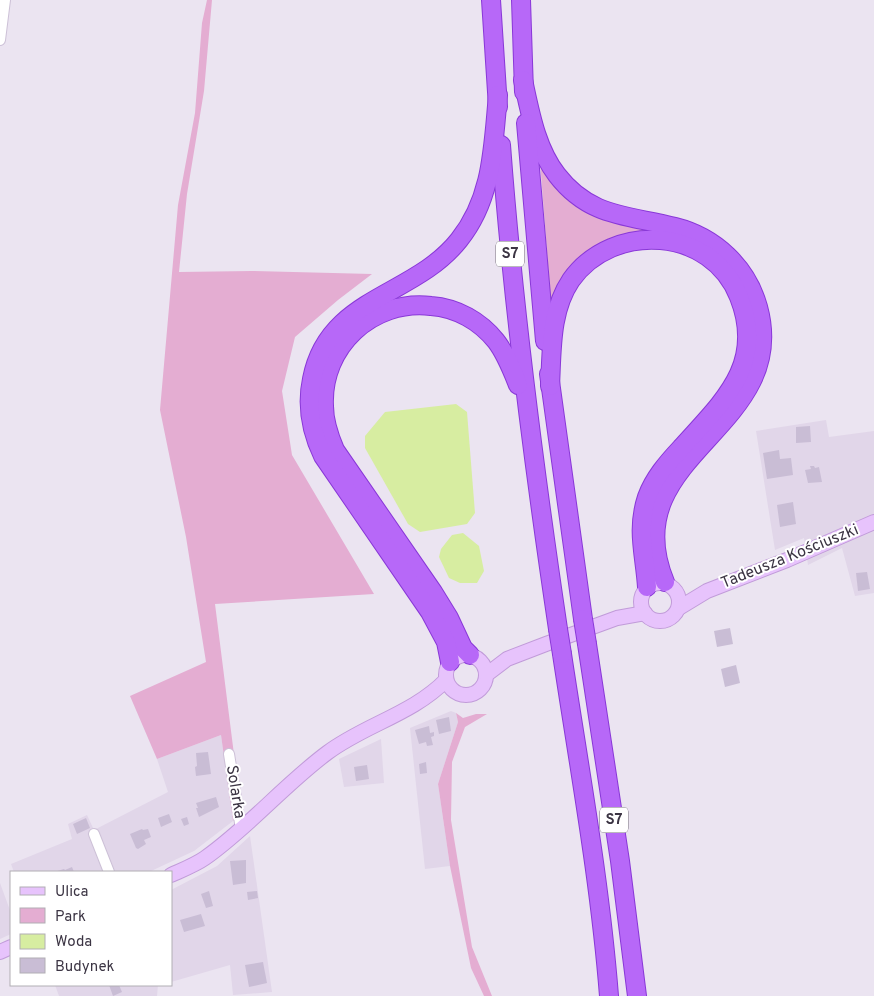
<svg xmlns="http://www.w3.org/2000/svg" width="874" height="996" viewBox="0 0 874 996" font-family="Overpass,sans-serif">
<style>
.residential{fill:#e1d6e9}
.green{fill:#e4add2}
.water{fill:#d7eda1}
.building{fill:#c9bdd5}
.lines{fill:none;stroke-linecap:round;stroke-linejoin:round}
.street-casing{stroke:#cdc1d7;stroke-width:12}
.secondary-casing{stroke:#c19bd9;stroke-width:16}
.highway-casing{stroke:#8938d7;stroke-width:20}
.street{stroke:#fff;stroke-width:10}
.secondary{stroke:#e7c3fc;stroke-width:14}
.highway{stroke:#b768f8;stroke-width:18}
.highway-bridge-casing{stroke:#8938d7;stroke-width:20;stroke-linecap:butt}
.highway-bridge{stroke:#b768f8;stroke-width:18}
.labels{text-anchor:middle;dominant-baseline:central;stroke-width:4;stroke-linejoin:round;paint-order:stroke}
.shield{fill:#fff;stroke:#76717b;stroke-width:1}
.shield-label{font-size:15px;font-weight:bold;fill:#3b3443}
.street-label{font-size:16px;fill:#3b3443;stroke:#fff}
</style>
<rect width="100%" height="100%" fill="#ebe4f1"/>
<g class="residential">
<polygon points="826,420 829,437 874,431 874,593 855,596 842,548 808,565 804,538 775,550 756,431"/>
<polygon points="451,711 456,713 458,722 438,784 450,866 425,869 410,728"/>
<polygon points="221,735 233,821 194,851 149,872 14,872 11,864 72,839 68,824 87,815 94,830 168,792 157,759"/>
<polygon points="381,739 384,783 344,787 339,759"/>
<polygon points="250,836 272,992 233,995 230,965 171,982 171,890 217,866"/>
<polygon points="0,883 11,913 11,934 0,939"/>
<polygon points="55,985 160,985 158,985 157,996 59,996"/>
</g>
<g class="green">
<polygon points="207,0 212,0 204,91 187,194 179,272 252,271 372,274 338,300 295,337 282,391 292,455 374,594 215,604 241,810 233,821 221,735 157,759 130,696 206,662 186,537 160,410 178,205 195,113 202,23"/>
<polygon points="540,161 559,189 673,233 630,235 551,305"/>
<polygon points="456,713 463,718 476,714 487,714 465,727 452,762 451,820 472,947 492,996 484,996 471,968 450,866 438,784 458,722"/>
</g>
<g class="water">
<polygon points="456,404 467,412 475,513 467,524 420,532 408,524 365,448 365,436 385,412"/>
<polygon points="463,533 479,546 484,571 477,583 460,583 449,578 439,557 441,549 452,535"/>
</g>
<g class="building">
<polygon points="810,426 811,442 796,443 796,427"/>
<polygon points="779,450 780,459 791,458 793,475 767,479 763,453"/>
<polygon points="810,466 814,466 815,468 819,467 822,482 808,483 805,470 811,469"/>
<polygon points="793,502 796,524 780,527 777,505"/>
<polygon points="867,572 870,589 858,591 856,573"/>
<polygon points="730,628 733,644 717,647 714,631"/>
<polygon points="736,665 740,683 725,687 721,669"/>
<polygon points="449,717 451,731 439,734 436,720"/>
<polygon points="429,726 430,733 434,732 434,736 431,737 433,745 427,746 426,742 419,744 415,730"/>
<polygon points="208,752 211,774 196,776 195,767 197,766 196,753"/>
<polygon points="426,762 427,773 420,774 419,764"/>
<polygon points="367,765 369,779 356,781 354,767"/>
<polygon points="216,797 219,807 199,817 196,808 198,808 196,803"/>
<polygon points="169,814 172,822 161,827 158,818"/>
<polygon points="187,817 189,824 184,826 181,819"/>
<polygon points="86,818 90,828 77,834 73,824"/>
<polygon points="142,829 143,830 148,829 151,837 144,840 146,844 138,849 136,848 130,834"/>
<polygon points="246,860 246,883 233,885 230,861"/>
<polygon points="72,867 74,872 54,872 64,869 65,870"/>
<polygon points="209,891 213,906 206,908 201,894"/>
<polygon points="257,891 258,898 248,900 247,892"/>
<polygon points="201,914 205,926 184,932 180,920"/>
<polygon points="263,962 267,983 249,987 245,965"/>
<polygon points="109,985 119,985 122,992 113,996"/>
</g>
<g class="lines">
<g class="street-casing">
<g id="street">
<polyline points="0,40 5,0"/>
<polyline points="229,754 241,829"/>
<polyline points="94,834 109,872"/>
</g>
</g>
<g class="secondary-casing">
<g id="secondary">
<circle cx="660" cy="602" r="19"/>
<polyline points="679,608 707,591 787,560 874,522"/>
<circle cx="466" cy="675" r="20"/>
<polyline points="486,675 507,659 546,644 617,618 645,613"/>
<path d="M171,875C182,870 195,865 205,858C249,827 284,785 327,753C364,725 413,714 446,680"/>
<polyline points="0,952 11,947"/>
</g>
</g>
<g class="highway-casing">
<g id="highway">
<polyline points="491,0 498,107"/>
<polyline points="521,0 524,92"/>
<path d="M523,80C530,112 536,148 557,175C590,218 629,215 675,227C715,237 747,267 758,307C792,430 612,454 665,582"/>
<polyline points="526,123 545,341"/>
<path d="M501,145C513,307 534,468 558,629"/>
<polyline points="549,374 583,619"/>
<path d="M550,386C552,350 550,311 571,280C613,221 712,227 739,297C766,365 722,402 681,448C667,463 654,478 647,497C636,530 645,555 647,587"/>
<polyline points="587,644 620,861 637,996"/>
<path d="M562,654C579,767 600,881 609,996"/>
<path d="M470,655L463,648L449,618L433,592L335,450C329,436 324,421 324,406C321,347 372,299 431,306C457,308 480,321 496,341C506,354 512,370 518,385"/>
<path d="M450,662L446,642L430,612L323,456C311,431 306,407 312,379C328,296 413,298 459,240C493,198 493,146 498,95"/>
</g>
</g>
<use href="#street" class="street"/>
<use href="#secondary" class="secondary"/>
<use href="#highway" class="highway"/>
<g class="highway-bridge-casing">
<g id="highway-bridge">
<polyline points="583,619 587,644"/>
<polyline points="558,629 562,654"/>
</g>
</g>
<use href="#highway-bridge" class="highway-bridge"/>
</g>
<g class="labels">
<g class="shield">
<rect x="496" y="241.5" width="28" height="25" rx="4"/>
<rect x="600" y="807.5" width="28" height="25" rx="4"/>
</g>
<g class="shield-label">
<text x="510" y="254">S7</text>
<text x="614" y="820">S7</text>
</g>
<g class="street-label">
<text transform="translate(790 557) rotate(-22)">Tadeusza Kościuszki</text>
<text transform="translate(235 792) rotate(81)">Solarka</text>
</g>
</g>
<rect x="10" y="871" width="162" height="115" fill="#ffffff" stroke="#b1aeb4"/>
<rect x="20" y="887" width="25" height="8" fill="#e7c3fc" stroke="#b1aeb4"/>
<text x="55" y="896" font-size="15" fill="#3b3443">Ulica</text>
<rect x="20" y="908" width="25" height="15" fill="#e4add2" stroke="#b1aeb4"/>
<text x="55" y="921" font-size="15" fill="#3b3443">Park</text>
<rect x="20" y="934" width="25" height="15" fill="#d7eda1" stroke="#b1aeb4"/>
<text x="55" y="946" font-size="15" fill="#3b3443">Woda</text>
<rect x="20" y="958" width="25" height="15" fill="#c9bdd5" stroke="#b1aeb4"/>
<text x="55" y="971" font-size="15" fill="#3b3443">Budynek</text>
</svg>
